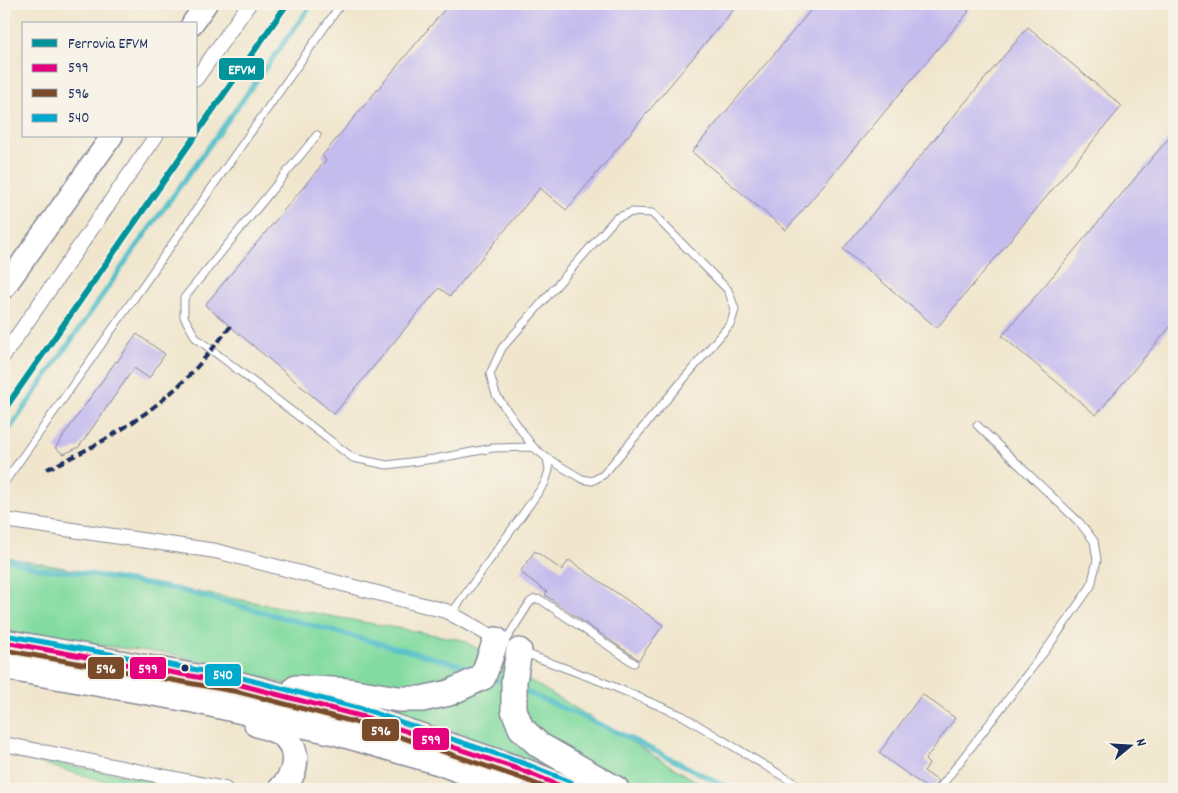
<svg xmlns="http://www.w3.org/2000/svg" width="1178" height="793" viewBox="0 0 1178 793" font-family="Dekko,sans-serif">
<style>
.green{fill:#82dba0;stroke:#4e857f}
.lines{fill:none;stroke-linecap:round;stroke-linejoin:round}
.stream{stroke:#52bfc9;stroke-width:5}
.building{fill:#c5bcee}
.lane-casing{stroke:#868a96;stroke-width:9}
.street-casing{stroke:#868a96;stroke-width:16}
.primary-casing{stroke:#868a96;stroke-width:24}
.highway-casing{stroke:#868a96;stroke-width:28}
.lane{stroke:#fff;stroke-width:7}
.street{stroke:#fff;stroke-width:14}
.primary{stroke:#fff;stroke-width:21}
.highway{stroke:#fff;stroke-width:25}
.rail{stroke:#1b2f5e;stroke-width:4;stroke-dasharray:8 4;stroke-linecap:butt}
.bus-1-casing{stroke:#f7f3e8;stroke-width:9}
.bus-2-casing{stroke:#f7f3e8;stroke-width:9}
.bus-3-casing{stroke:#f7f3e8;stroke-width:9}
.bus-1{stroke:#e5007d;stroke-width:5}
.bus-2{stroke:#7a4b2a;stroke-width:5}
.bus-3{stroke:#00a9ce;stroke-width:5}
.rail-1-casing{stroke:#f7f3e8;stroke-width:10}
.rail-1{stroke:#00939a;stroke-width:6}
.bus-dot{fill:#1b2f5e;stroke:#f7f3e8;stroke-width:2}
.line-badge{stroke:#f7f3e8;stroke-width:2}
.badge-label{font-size:14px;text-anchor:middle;font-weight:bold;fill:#fff}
</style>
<rect width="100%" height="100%" fill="#f7f3e8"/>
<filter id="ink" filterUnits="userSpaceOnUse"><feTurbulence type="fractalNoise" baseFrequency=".02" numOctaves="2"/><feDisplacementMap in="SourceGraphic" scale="10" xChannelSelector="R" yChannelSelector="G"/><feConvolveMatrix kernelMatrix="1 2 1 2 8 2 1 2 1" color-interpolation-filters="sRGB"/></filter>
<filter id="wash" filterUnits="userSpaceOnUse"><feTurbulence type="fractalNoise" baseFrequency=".0096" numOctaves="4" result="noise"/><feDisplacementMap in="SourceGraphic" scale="20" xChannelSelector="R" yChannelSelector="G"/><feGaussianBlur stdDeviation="1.12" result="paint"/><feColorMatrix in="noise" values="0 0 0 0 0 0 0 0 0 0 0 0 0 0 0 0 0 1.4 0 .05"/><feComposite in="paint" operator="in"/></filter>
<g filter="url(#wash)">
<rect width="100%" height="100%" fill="#f1e6cd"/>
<g class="green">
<polygon points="4,555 15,559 463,640 709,789 593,789 500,748 462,734 411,717 172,654 4,634"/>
<polygon points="10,755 202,789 132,789"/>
</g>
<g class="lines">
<g class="stream">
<polyline points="4,437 136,247 312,4"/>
<polyline points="4,558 40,569 83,573 176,589 461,665 477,672"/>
<polyline points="489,677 507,684"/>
<polyline points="522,690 617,732 731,789"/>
</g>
</g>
<g id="blocks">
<g class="building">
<polygon points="449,4 738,4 566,210 540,188 450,296 439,288 334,414 205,305 326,160 322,156"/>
<polygon points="816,4 960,4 969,11 786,230 692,152"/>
<polygon points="1028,27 1122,106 937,328 843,249"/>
<polygon points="1174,132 1174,322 1096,415 1002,336"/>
<polygon points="137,334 165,354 149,378 134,368 79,447 64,454 55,448 116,361 117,362"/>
<polygon points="535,551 562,570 569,560 663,625 639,660 545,595 547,592 520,572"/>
<polygon points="922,694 955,718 925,760 929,764 924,771 938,781 934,789 928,789 879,753"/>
</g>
</g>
</g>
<g filter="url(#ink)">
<use href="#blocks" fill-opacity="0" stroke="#868a96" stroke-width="1"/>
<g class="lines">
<g class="lane-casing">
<g id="lane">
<polyline points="317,135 184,298 184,317 196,338 353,458 387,465 434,459 493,448 533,447 547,458 549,470 545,483 451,614"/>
<polyline points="533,447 496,395 490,374 502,348 616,218 632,212 652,213 728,290 735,309 731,323 603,475 592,481 582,479 547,458"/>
<polyline points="4,483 341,4"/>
<polyline points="504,643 530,602 535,599 541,600 634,663"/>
<polyline points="522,652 605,683 683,716 804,789"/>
<polyline points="939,789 1048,647 1091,586 1097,560 1094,541 1080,523 977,425"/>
</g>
</g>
<g class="street-casing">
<g id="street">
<polyline points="196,79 249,4"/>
<polyline points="4,355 156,136"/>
<polyline points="4,520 216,551 446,611 502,642"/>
<polyline points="4,744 225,789"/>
</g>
</g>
<g class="primary-casing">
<g id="primary">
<polyline points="192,24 206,4"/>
<polyline points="4,288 112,136"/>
</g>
</g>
<g class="highway-casing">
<g id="highway">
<polyline points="4,642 241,685 364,717 524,771 568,789"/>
<polyline points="519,651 514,681 514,710 521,728 539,745 616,789"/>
<polyline points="4,667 194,700 335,732 439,762 512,789"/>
<polyline points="296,688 349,691 398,699 422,699 449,693 483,677 496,640"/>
<path d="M257,724C264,726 272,728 279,732C301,745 298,774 281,789"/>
</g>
</g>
<use href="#lane" class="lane"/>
<use href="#street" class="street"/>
<use href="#primary" class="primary"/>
<use href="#highway" class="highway"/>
<path class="rail" d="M47,469C102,444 155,413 196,368C208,355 219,340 231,326"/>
<g class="bus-1-casing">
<polyline id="bus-1" points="4,642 241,685 364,717 524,771 568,789"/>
</g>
<g class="bus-2-casing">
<polyline id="bus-2" points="4,650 239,692 362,724 521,778 549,789"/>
</g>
<g class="bus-3-casing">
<polyline id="bus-3" points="5,635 242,678 366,710 526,764 571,782"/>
</g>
<use href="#bus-1" class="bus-1"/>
<use href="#bus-2" class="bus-2"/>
<use href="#bus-3" class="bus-3"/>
<g class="rail-1-casing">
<g id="rail-1">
<polyline points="196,134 287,4"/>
<polyline points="4,410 195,136"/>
</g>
</g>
<use href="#rail-1" class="rail-1"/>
</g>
</g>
<circle class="bus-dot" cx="185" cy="668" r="4.5"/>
<g class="line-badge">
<rect x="218" y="57" width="47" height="24" rx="5" fill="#00939a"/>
<rect x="129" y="656" width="38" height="24" rx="5" fill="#e5007d"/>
<rect x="87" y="656" width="38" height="24" rx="5" fill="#7a4b2a"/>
<rect x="204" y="663" width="38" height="24" rx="5" fill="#00a9ce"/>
<rect x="361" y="718" width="39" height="24" rx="5" fill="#7a4b2a"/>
<rect x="412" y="727" width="38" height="24" rx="5" fill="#e5007d"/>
</g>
<g class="badge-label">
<text x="242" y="74">EFVM</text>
<text x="148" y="673">599</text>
<text x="106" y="673">596</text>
<text x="223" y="679">540</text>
<text x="381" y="735">596</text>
<text x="431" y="744">599</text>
</g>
<rect width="1178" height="793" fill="none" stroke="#f7f3e8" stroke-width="20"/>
<rect x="22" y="22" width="175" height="115" fill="#f7f3e8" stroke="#9fa5b1"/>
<rect x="32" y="39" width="25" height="8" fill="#00939a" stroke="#9fa5b1"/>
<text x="68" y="48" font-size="15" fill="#1b2f5e">Ferrovia EFVM</text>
<rect x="32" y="64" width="25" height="8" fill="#e5007d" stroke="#9fa5b1"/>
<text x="68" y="72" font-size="15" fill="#1b2f5e">599</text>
<rect x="32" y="89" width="25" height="8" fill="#7a4b2a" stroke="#9fa5b1"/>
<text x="68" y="98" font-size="15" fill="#1b2f5e">596</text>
<rect x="32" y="114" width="25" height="8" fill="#00a9ce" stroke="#9fa5b1"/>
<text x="68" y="122" font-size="15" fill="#1b2f5e">540</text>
<g transform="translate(1130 746) rotate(72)" stroke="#f7f3e8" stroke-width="4" paint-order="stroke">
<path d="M0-4L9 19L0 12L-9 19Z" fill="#1b2f5e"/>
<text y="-8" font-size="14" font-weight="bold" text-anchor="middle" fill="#1b2f5e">N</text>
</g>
</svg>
